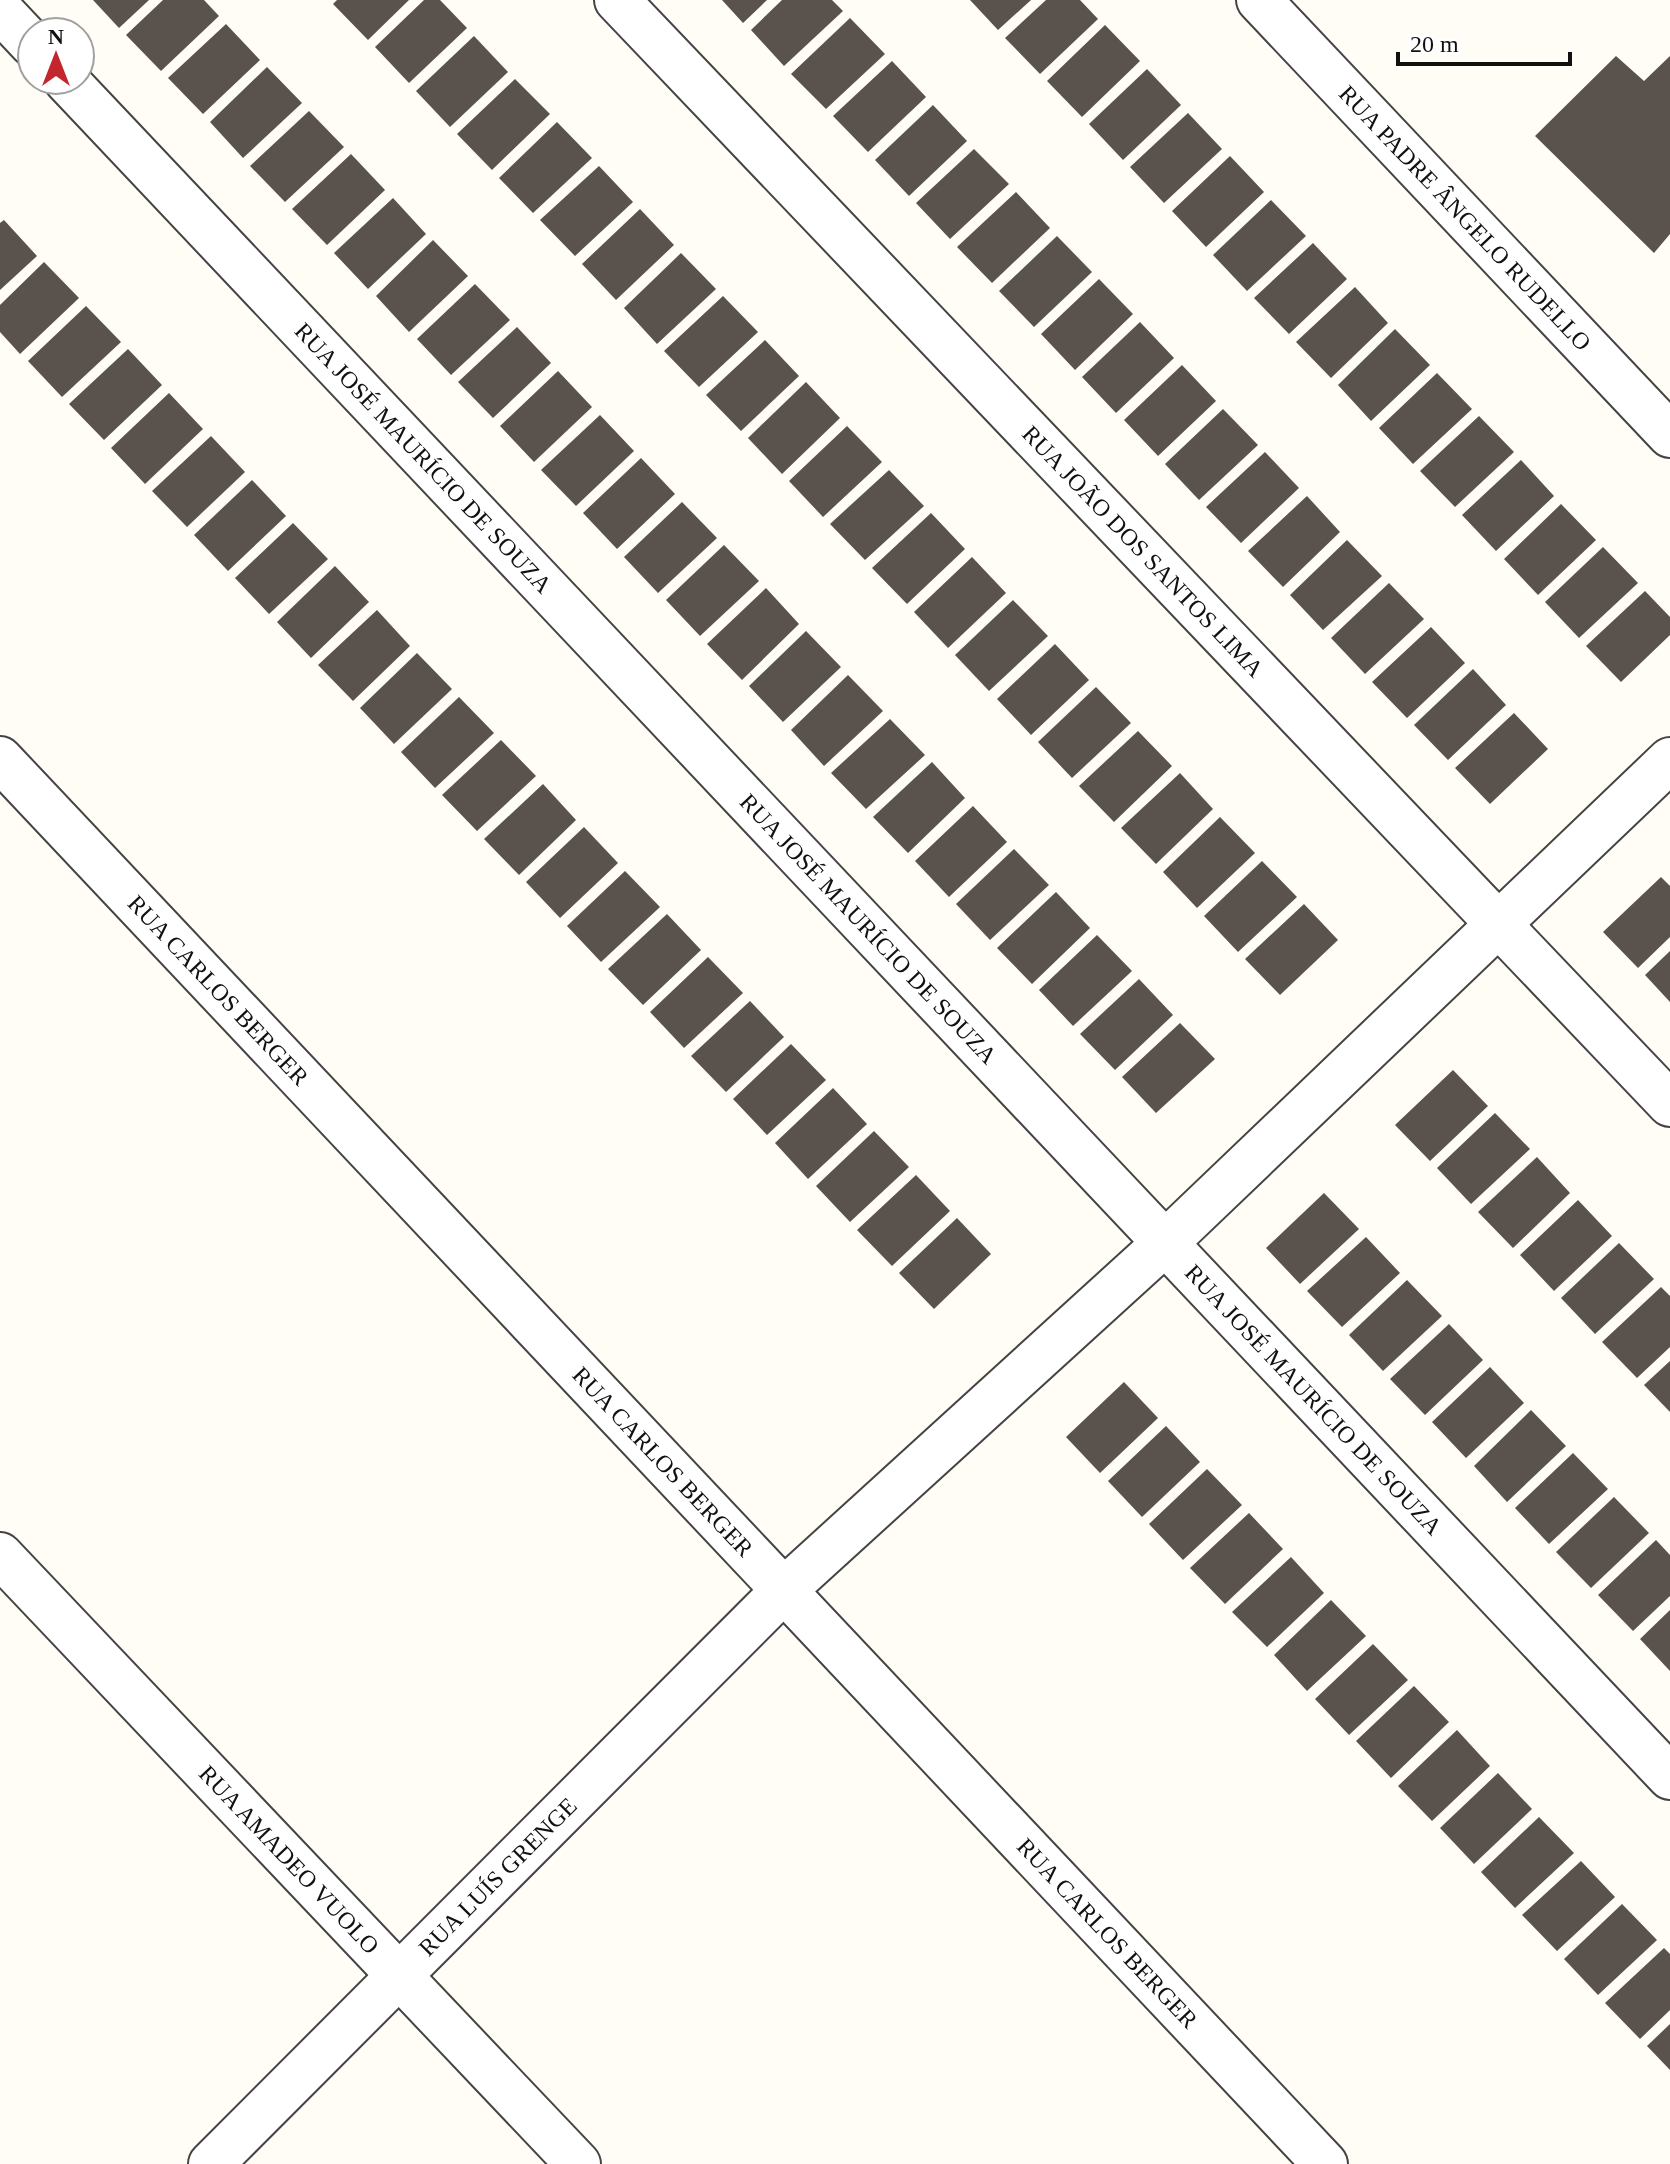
<svg xmlns="http://www.w3.org/2000/svg" width="1670" height="2164" viewBox="0 0 1670 2164" font-family="'Times New Roman',serif">
<style>
.building{fill:#5a524d}
.lines{fill:none;stroke-linecap:round;stroke-linejoin:round}
.minor-casing{stroke:#444;stroke-width:48}
.minor{stroke:#fff;stroke-width:44}
.labels{text-anchor:middle;dominant-baseline:central;stroke-width:8;stroke-linejoin:round;paint-order:stroke}
.street-label{font-size:24px;fill:#111;stroke:#fff}
</style>
<rect width="100%" height="100%" fill="#fffdf5"/>
<g class="building">
<polygon points="93,0 149,0 119,28"/>
<polygon points="163,0 204,0 219,16 161,71 126,35"/>
<polygon points="337,0 409,0 368,40 333,4"/>
<polygon points="424,0 440,0 467,28 409,83 375,47"/>
<polygon points="722,0 767,0 743,23"/>
<polygon points="782,0 832,0 843,11 784,66 751,30"/>
<polygon points="970,0 1031,0 998,30"/>
<polygon points="1046,0 1080,0 1098,19 1040,74 1005,38"/>
<polygon points="850,18 885,54 826,109 791,74"/>
<polygon points="226,24 260,60 203,114 168,78"/>
<polygon points="1105,25 1140,61 1082,117 1047,81"/>
<polygon points="474,36 508,72 450,127 416,91"/>
<polygon points="1616,56 1644,81 1670,56 1670,234 1654,253 1535,136"/>
<polygon points="892,61 926,97 868,152 833,116"/>
<polygon points="267,67 302,103 243,158 210,122"/>
<polygon points="1147,69 1181,105 1123,160 1089,124"/>
<polygon points="515,79 550,114 492,170 457,134"/>
<polygon points="933,105 967,141 909,196 875,160"/>
<polygon points="309,111 344,147 285,202 250,166"/>
<polygon points="1188,113 1222,149 1164,203 1130,167"/>
<polygon points="557,122 592,158 533,213 499,178"/>
<polygon points="974,149 1009,184 950,239 916,203"/>
<polygon points="351,154 385,190 327,245 292,209"/>
<polygon points="1230,156 1264,192 1206,247 1172,211"/>
<polygon points="599,166 633,202 575,256 540,220"/>
<polygon points="1016,192 1050,228 992,283 957,247"/>
<polygon points="393,198 426,234 368,289 334,253"/>
<polygon points="1271,200 1306,236 1247,291 1213,255"/>
<polygon points="640,209 674,245 616,300 582,264"/>
<polygon points="4,220 37,256 0,290 0,223"/>
<polygon points="1057,236 1092,272 1034,327 999,291"/>
<polygon points="433,240 468,276 409,332 376,296"/>
<polygon points="1313,243 1347,279 1289,334 1254,298"/>
<polygon points="681,253 716,289 657,344 624,308"/>
<polygon points="44,262 79,298 20,354 0,332 0,305"/>
<polygon points="1099,279 1133,314 1075,370 1041,334"/>
<polygon points="475,284 510,320 451,375 417,339"/>
<polygon points="1355,287 1388,323 1331,378 1296,342"/>
<polygon points="723,296 758,332 699,387 664,351"/>
<polygon points="86,306 121,342 62,397 28,361"/>
<polygon points="1140,322 1174,358 1116,413 1082,377"/>
<polygon points="517,327 551,363 493,418 458,382"/>
<polygon points="1395,329 1430,365 1371,421 1338,385"/>
<polygon points="765,340 799,376 741,431 706,395"/>
<polygon points="128,349 162,385 104,440 69,404"/>
<polygon points="1182,365 1216,401 1158,456 1124,420"/>
<polygon points="558,371 592,407 534,462 500,426"/>
<polygon points="1437,373 1472,409 1413,464 1379,428"/>
<polygon points="806,382 840,418 782,474 748,438"/>
<polygon points="169,393 203,429 145,484 111,448"/>
<polygon points="1223,409 1258,445 1199,500 1165,464"/>
<polygon points="600,415 634,451 576,506 541,470"/>
<polygon points="1479,416 1514,452 1455,507 1420,471"/>
<polygon points="847,426 882,462 823,517 789,481"/>
<polygon points="211,436 245,472 187,527 152,491"/>
<polygon points="1265,452 1299,488 1241,543 1206,507"/>
<polygon points="641,458 675,494 617,549 583,513"/>
<polygon points="1521,460 1554,496 1496,551 1462,515"/>
<polygon points="889,470 924,506 865,560 830,524"/>
<polygon points="252,480 286,516 228,571 194,535"/>
<polygon points="1307,496 1340,532 1283,587 1248,551"/>
<polygon points="682,502 717,538 658,593 624,557"/>
<polygon points="1561,504 1596,540 1538,595 1504,559"/>
<polygon points="931,513 965,549 907,604 872,568"/>
<polygon points="293,523 328,559 269,614 235,578"/>
<polygon points="1347,540 1382,576 1323,630 1290,595"/>
<polygon points="724,545 759,581 700,636 666,600"/>
<polygon points="1603,547 1638,583 1579,638 1545,602"/>
<polygon points="972,557 1006,593 948,648 914,612"/>
<polygon points="335,566 369,602 311,658 277,622"/>
<polygon points="1389,583 1424,619 1365,674 1331,638"/>
<polygon points="766,588 799,624 742,680 707,644"/>
<polygon points="1645,591 1670,617 1670,635 1621,682 1586,646"/>
<polygon points="1013,600 1048,636 989,691 955,655"/>
<polygon points="377,610 410,646 353,701 318,665"/>
<polygon points="1431,627 1465,663 1407,718 1372,682"/>
<polygon points="806,631 841,667 783,722 749,686"/>
<polygon points="1055,644 1089,680 1031,735 997,699"/>
<polygon points="417,653 452,689 394,744 360,708"/>
<polygon points="1473,669 1506,705 1448,760 1414,725"/>
<polygon points="848,675 883,711 824,766 791,730"/>
<polygon points="1096,687 1131,723 1072,778 1038,742"/>
<polygon points="459,697 494,733 435,788 401,752"/>
<polygon points="1514,713 1548,749 1490,804 1455,768"/>
<polygon points="890,719 925,755 866,809 831,773"/>
<polygon points="1138,731 1172,766 1114,822 1079,786"/>
<polygon points="501,740 536,776 477,831 442,795"/>
<polygon points="932,762 965,798 908,853 873,817"/>
<polygon points="1180,773 1213,809 1156,864 1121,828"/>
<polygon points="543,784 576,820 519,875 484,839"/>
<polygon points="973,806 1007,842 949,897 915,861"/>
<polygon points="1220,817 1255,853 1197,908 1163,872"/>
<polygon points="584,827 618,863 560,918 526,882"/>
<polygon points="1014,849 1049,885 990,940 956,904"/>
<polygon points="1262,861 1297,897 1238,952 1204,916"/>
<polygon points="625,871 660,907 601,962 567,926"/>
<polygon points="1661,877 1670,886 1670,937 1638,968 1603,932"/>
<polygon points="1056,892 1090,928 1032,984 997,948"/>
<polygon points="1304,904 1338,940 1280,995 1245,959"/>
<polygon points="667,914 701,950 643,1005 608,969"/>
<polygon points="1097,935 1132,971 1073,1026 1039,990"/>
<polygon points="1670,951 1670,1002 1645,975"/>
<polygon points="708,957 743,993 684,1048 650,1012"/>
<polygon points="1139,979 1173,1015 1115,1070 1080,1034"/>
<polygon points="750,1001 784,1037 726,1092 691,1056"/>
<polygon points="1180,1023 1215,1059 1156,1113 1122,1077"/>
<polygon points="791,1044 826,1080 767,1135 733,1099"/>
<polygon points="1453,1070 1488,1106 1430,1161 1395,1125"/>
<polygon points="833,1088 867,1124 808,1179 775,1143"/>
<polygon points="1495,1113 1530,1149 1471,1204 1437,1168"/>
<polygon points="874,1131 909,1167 850,1222 816,1186"/>
<polygon points="1537,1157 1570,1193 1513,1248 1478,1212"/>
<polygon points="916,1175 950,1211 892,1266 857,1230"/>
<polygon points="1324,1193 1359,1229 1300,1284 1266,1248"/>
<polygon points="1578,1200 1612,1236 1554,1291 1520,1255"/>
<polygon points="957,1218 991,1254 934,1309 899,1273"/>
<polygon points="1366,1237 1400,1273 1342,1327 1307,1291"/>
<polygon points="1619,1243 1654,1279 1595,1334 1561,1298"/>
<polygon points="1407,1280 1442,1316 1383,1371 1349,1335"/>
<polygon points="1661,1287 1670,1296 1670,1347 1637,1378 1602,1342"/>
<polygon points="1449,1324 1483,1360 1425,1415 1390,1379"/>
<polygon points="1670,1361 1670,1412 1644,1385"/>
<polygon points="1490,1367 1524,1403 1466,1458 1432,1422"/>
<polygon points="1124,1382 1158,1418 1100,1473 1066,1437"/>
<polygon points="1531,1410 1566,1446 1507,1502 1474,1466"/>
<polygon points="1166,1426 1200,1462 1142,1517 1108,1481"/>
<polygon points="1573,1453 1608,1489 1549,1544 1515,1508"/>
<polygon points="1207,1469 1242,1505 1183,1560 1149,1524"/>
<polygon points="1614,1497 1649,1533 1591,1588 1556,1552"/>
<polygon points="1249,1513 1283,1549 1225,1604 1190,1568"/>
<polygon points="1656,1540 1670,1555 1670,1596 1633,1631 1598,1595"/>
<polygon points="1291,1557 1324,1593 1267,1647 1232,1612"/>
<polygon points="1331,1600 1366,1636 1307,1691 1274,1655"/>
<polygon points="1670,1610 1670,1671 1640,1639"/>
<polygon points="1373,1644 1408,1680 1349,1735 1315,1699"/>
<polygon points="1414,1686 1449,1722 1391,1778 1356,1741"/>
<polygon points="1457,1730 1490,1766 1432,1821 1398,1786"/>
<polygon points="1498,1773 1532,1809 1474,1864 1440,1828"/>
<polygon points="1539,1817 1574,1853 1515,1908 1481,1872"/>
<polygon points="1581,1861 1615,1897 1557,1951 1522,1915"/>
<polygon points="1622,1904 1657,1940 1598,1995 1564,1959"/>
<polygon points="1664,1948 1670,1954 1670,2010 1640,2039 1605,2003"/>
<polygon points="1670,2024 1670,2070 1647,2046"/>
</g>
<g class="lines">
<g class="minor-casing">
<g id="minor">
<path id="s1" d="M617,0L1670,1104"/>
<path id="s2" d="M1259,0L1670,435"/>
<polyline points="0,10 32,44"/>
<path id="s3" d="M66,80L1670,1777"/>
<path id="s4" d="M0,759L1325,2164"/>
<path id="s5" d="M0,1555L578,2164"/>
<path id="s6" d="M211,2164L783,1591L1164,1244L1670,760"/>
</g>
</g>
<use href="#minor" class="minor"/>
</g>
<g class="labels">
<g class="street-label">
<text stroke="none"><textPath href="#s2" startOffset="300">RUA PADRE ÂNGELO RUDELLO</textPath></text>
<text stroke="none"><textPath href="#s3" startOffset="520">RUA JOSÉ MAURÍCIO DE SOUZA</textPath></text>
<text stroke="none"><textPath href="#s1" startOffset="762">RUA JOÃO DOS SANTOS LIMA</textPath></text>
<text stroke="none"><textPath href="#s3" startOffset="1168">RUA JOSÉ MAURÍCIO DE SOUZA</textPath></text>
<text stroke="none"><textPath href="#s4" startOffset="318">RUA CARLOS BERGER</textPath></text>
<text stroke="none"><textPath href="#s3" startOffset="1816">RUA JOSÉ MAURÍCIO DE SOUZA</textPath></text>
<text stroke="none"><textPath href="#s4" startOffset="966">RUA CARLOS BERGER</textPath></text>
<text stroke="none"><textPath href="#s5" startOffset="420">RUA AMADEO VUOLO</textPath></text>
<text stroke="none"><textPath href="#s6" startOffset="406">RUA LUÍS GRENGE</textPath></text>
<text stroke="none"><textPath href="#s4" startOffset="1614">RUA CARLOS BERGER</textPath></text>
</g>
</g>
<g transform="translate(56 56)"><circle r="38" fill="#ffffff" stroke="#a0a0a0" stroke-width="2"/>
<path d="M0-6L14 30L0 20L-14 30Z" fill="#c4262e"/>
<text y="-12" font-size="22" font-weight="bold" text-anchor="middle" fill="#111111">N</text>
</g>
<path d="M1398 52v12h172v-12" fill="none" stroke="#111111" stroke-width="4"/>
<text x="1410" y="52" font-size="24" fill="#111111" stroke="#ffffff" stroke-width="6" paint-order="stroke">20 m</text>
</svg>
